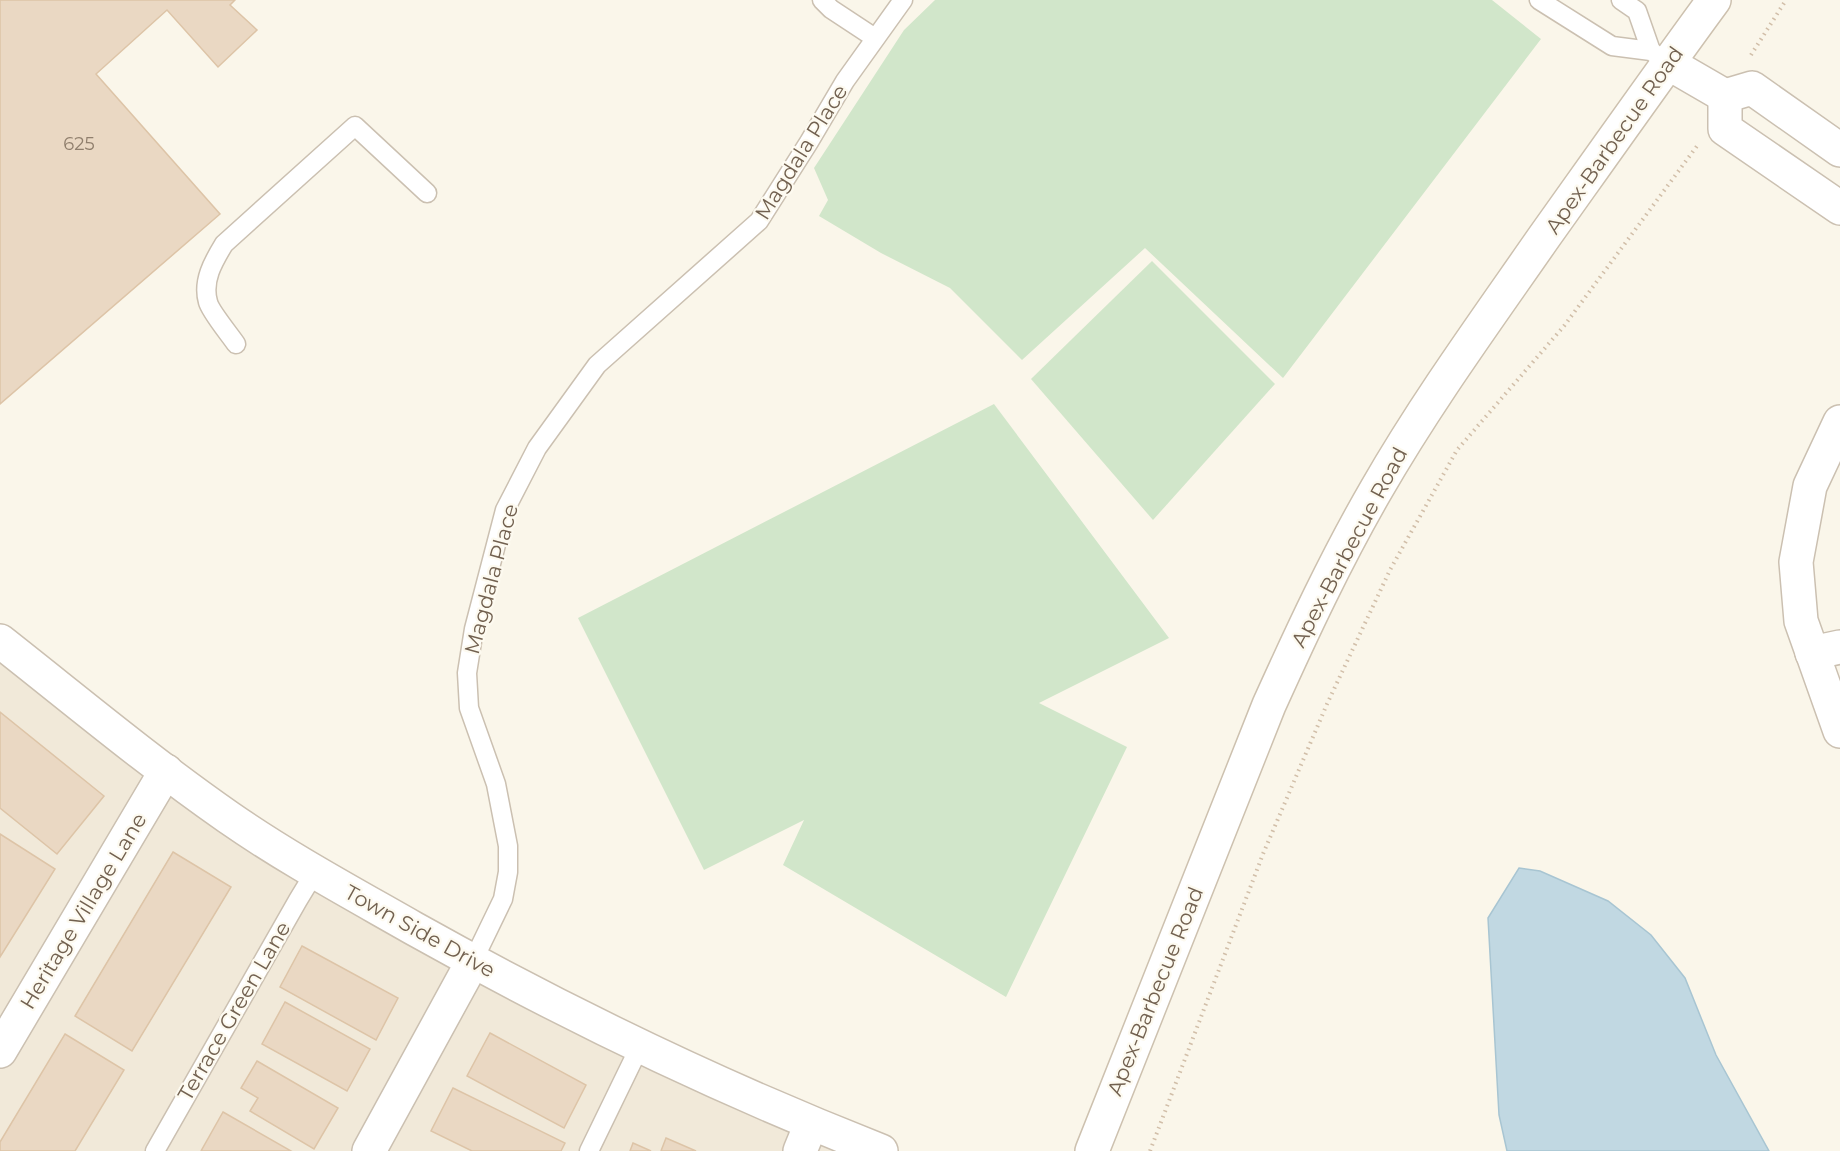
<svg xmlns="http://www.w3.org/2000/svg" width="1840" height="1151" viewBox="0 0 1840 1151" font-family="Montserrat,sans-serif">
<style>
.residential{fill:#f1e9d9}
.green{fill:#d1e6ca}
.water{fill:#c1d8e2;stroke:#a8c5d2;stroke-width:1.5}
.building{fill:#ead8c3;stroke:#ddc4a7;stroke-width:1.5}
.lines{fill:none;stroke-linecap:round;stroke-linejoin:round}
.lane-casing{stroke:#cbc0b1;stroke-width:21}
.street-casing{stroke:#cbc0b1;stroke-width:36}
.secondary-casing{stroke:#cdc1af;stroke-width:36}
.path{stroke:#d1bea8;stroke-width:4;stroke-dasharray:1.5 4.5;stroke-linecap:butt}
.lane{stroke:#fff;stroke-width:18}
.street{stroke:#fff;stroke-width:33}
.secondary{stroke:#fff;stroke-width:33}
.labels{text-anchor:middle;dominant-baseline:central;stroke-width:4.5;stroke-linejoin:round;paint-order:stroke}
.number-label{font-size:18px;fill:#907f6d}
.street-label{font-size:21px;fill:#726150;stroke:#fdfaf0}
</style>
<rect width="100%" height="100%" fill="#faf6ea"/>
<polygon class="residential" points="0,641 238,823 852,1151 0,1151"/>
<g class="green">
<polygon points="935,0 1492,0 1541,39 1283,378 1145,248 1022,360 950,288 881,253 819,216 828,200 814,168 904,30"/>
<polygon points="1152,261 1275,384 1153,520 1031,379"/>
<polygon points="994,404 1169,638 1039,703 1127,747 1006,997 783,865 804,820 704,870 578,618"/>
</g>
<polygon class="water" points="1519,868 1540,871 1608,901 1651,935 1685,978 1716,1055 1769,1151 1507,1151 1499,1115 1488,918"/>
<g class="building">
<polygon points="0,0 235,0 230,5 257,30 218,67 167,10 96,74 220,214 0,404"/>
<polygon points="0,712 104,796 57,854 0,808"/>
<polygon points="0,834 55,869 0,957"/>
<polygon points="173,852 231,887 132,1051 75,1016"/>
<polygon points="302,946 398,998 376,1040 280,987"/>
<polygon points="285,1002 370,1049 347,1091 262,1044"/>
<polygon points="490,1033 586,1085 564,1128 467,1076"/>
<polygon points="65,1034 124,1070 75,1151 0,1151 0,1142"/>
<polygon points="257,1061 338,1108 314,1149 250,1111 258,1098 241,1088"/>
<polygon points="453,1088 565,1143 561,1151 472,1151 431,1131"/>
<polygon points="223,1112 291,1151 201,1151"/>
<polygon points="666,1138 696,1151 661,1151"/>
<polygon points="633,1143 651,1151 630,1151"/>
</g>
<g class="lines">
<g class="lane-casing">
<g id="lane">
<polyline points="822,0 831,9 875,38"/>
<polyline points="1539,0 1612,46 1651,51 1668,63"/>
<polyline points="1621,0 1637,11 1651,51"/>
<path d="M236,344C230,335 210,311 208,302C202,281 213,262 224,244L355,126L427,193"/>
<polyline points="473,961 503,899 508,872 508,846 496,784 469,708 467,673 474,629 505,510 537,448 597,365 759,221 809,142 845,81 903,0"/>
<polyline points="155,1151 298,900 315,872"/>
<polyline points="589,1151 640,1046"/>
</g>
</g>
<g class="street-casing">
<g id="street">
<polyline points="1668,63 1725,96"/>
<polyline points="1725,96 1725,129 1840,208"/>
<polyline points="1725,96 1752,88 1840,150"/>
<polyline points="1840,422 1810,486 1796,562 1801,621 1840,731"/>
<path d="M0,641C75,700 149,762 228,817C287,858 350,892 413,928C563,1012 720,1088 881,1151"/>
<polyline points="1812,653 1840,647"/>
<polyline points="0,1051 166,771"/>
<polyline points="369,1151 473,961"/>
<polyline points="800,1151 811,1124"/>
</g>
</g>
<g class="secondary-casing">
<path id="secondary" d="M1092,1151L1269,705C1302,632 1336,559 1376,490C1426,403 1485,322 1542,240C1599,160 1656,79 1714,0"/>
</g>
<g class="path">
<polyline points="1751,55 1786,0"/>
<polyline points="1150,1151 1263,854 1327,704 1390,570 1457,450 1564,326 1697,146"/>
</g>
<use href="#lane" class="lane"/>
<use href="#street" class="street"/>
<use href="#secondary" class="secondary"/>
</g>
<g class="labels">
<g class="number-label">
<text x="79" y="144">625</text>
</g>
<g class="street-label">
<text transform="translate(1614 140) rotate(-55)">Apex-Barbecue Road</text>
<text transform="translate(801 152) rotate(-58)">Magdala Place</text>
<text transform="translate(1349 547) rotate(-62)">Apex-Barbecue Road</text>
<text transform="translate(491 579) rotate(-75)">Magdala Place</text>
<text transform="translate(83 911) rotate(-59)">Heritage Village Lane</text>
<text transform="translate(420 931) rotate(29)">Town Side Drive</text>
<text transform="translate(1155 991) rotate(-68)">Apex-Barbecue Road</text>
<text transform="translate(234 1011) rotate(-60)">Terrace Green Lane</text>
</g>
</g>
</svg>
